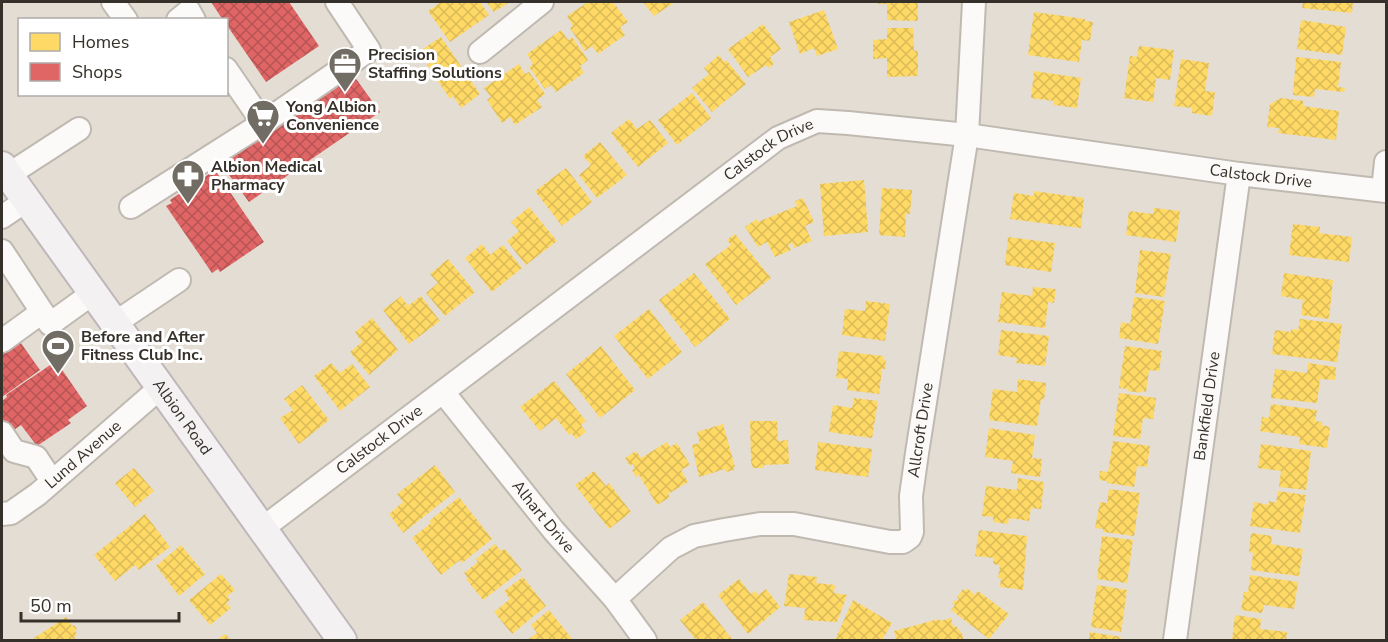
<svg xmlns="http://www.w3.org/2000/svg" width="1388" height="642" viewBox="0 0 1388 642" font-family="'Nunito Sans',sans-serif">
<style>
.homes{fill:url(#homes-cross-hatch)}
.shops{fill:url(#shops-cross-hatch)}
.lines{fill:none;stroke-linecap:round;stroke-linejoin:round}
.minor-casing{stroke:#bfb9b1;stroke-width:26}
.major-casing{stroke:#bfb6b9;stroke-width:32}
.minor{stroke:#fbfaf8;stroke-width:22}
.major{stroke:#f4f1f2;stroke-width:28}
.labels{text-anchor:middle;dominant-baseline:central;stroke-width:6;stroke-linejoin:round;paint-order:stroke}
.poi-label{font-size:16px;font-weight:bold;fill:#353029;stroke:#fff;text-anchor:start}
.street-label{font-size:16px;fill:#353029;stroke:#fff}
</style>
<defs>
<pattern id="homes-cross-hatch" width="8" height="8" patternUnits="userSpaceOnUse" patternTransform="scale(1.5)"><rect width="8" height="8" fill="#ffd966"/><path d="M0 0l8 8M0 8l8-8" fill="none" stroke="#dbbb58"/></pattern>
<pattern id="shops-cross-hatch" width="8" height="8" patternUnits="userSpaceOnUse" patternTransform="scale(1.5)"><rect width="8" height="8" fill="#e06666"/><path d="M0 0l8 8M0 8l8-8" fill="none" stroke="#b65454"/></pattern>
</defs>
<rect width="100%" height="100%" fill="#e4ddd3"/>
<g class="homes">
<polygon points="441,2 480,2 489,15 450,42 428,11"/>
<polygon points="486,2 510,2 494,12"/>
<polygon points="588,2 613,2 628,22 620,27 625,35 598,54 592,46 585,51 570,28 573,26 567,16"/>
<polygon points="643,2 675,2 654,16"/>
<polygon points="877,2 918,2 918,21 887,20 887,4 877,4"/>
<polygon points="1303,2 1353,2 1352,13 1302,8"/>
<polygon points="824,10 838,49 817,56 814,48 800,54 789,22"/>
<polygon points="1034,12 1085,19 1085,21 1093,22 1090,41 1082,40 1079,62 1028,55"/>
<polygon points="1301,20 1346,27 1342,55 1297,49"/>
<polygon points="763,24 781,49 770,57 774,64 768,68 766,65 748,77 728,49"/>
<polygon points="887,28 913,28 914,51 918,50 918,76 887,77 887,58 873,59 873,40 887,39"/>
<polygon points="561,30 568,40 572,37 588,60 580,66 584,73 556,92 551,85 545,89 529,67 533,64 527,54"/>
<polygon points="441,37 480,94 461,108 453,96 450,99 427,65 430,63 421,50"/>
<polygon points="1139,46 1174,50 1170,80 1156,78 1153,102 1124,98 1130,56 1137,57"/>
<polygon points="719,55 724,62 726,60 746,84 712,112 692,88 709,74 704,68"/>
<polygon points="1296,57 1341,62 1338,87 1345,88 1344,92 1315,89 1314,97 1293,95"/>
<polygon points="1181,59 1209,63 1205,91 1215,92 1212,116 1192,113 1192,108 1174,106"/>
<polygon points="519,64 525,74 529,72 545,94 537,100 542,107 515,125 510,117 502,123 487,100 491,97 484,88"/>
<polygon points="1034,71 1081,78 1077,108 1054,105 1054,101 1031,98"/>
<polygon points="692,93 711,118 677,145 658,120"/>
<polygon points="1281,98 1303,101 1303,106 1339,111 1336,140 1278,133 1279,128 1267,127 1270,104"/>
<polygon points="629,119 637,129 650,120 668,143 638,167 611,133"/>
<polygon points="600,142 627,175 597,198 579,175 591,165 583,156"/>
<polygon points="566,168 592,202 562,226 535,191"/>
<polygon points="864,180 868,232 824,236 820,184"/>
<polygon points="882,188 912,190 910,214 906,214 905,237 879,235"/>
<polygon points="1034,191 1084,198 1081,228 1010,219 1014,193 1034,196"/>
<polygon points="803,198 814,222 805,226 812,241 794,248 792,243 788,244 791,250 775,257 767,242 758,247 745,227 757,219 758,222 797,206 795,201"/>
<polygon points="529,207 557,241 526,265 507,241 519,231 511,222"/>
<polygon points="1154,208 1180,211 1176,242 1126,235 1129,211 1153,214"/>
<polygon points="1293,224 1320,227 1319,233 1352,237 1349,262 1289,255"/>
<polygon points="735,234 771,278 736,305 705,264 731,245 727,240"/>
<polygon points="1008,237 1055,243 1051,272 1005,265"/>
<polygon points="482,244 490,255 503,245 522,268 492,292 465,258"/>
<polygon points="1140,250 1171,254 1164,297 1135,293"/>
<polygon points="448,259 475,292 445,316 426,293 438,283 430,274"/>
<polygon points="694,273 730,319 695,347 659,300"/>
<polygon points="1284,273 1333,280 1329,319 1301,315 1303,300 1281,296"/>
<polygon points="1033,287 1056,289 1054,303 1048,302 1045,328 998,322 1002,292 1032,296"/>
<polygon points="401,296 408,306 421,296 440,321 409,344 383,310"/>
<polygon points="1134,297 1165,301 1158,344 1119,338 1121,322 1130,324"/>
<polygon points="866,301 890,304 885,341 842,335 845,309 865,311"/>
<polygon points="649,309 682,352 648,379 614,336"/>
<polygon points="372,318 398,350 369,375 350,352 362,342 355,332"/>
<polygon points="1300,319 1342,324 1337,362 1272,354 1275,330 1291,332 1291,329 1298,330"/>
<polygon points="1001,330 1049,336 1045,366 1016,363 1017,358 998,355"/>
<polygon points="601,346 635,390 600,418 566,374"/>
<polygon points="1125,346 1162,351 1159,371 1149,370 1146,392 1142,391 1142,393 1128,391 1128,389 1119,388"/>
<polygon points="839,351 883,356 883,359 886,360 885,369 882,369 879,394 847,390 848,379 836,378"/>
<polygon points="331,363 340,373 352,364 370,387 340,411 314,376"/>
<polygon points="1308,363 1336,367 1335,380 1320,379 1317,403 1271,398 1275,369 1307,373"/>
<polygon points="1018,379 1046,383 1044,400 1041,399 1037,426 989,420 993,389 1017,392"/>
<polygon points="554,381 586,421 581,425 586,432 576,439 571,433 569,435 556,418 540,431 520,407"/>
<polygon points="302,385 329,420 299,444 280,418 293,410 284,399"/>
<polygon points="1119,393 1156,398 1153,419 1143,418 1140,439 1113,436"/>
<polygon points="854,398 878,401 872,438 829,432 833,405 852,408"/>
<polygon points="1271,404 1317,410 1315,421 1322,422 1322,425 1330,427 1327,448 1299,444 1300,437 1260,431 1262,417 1269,418"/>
<polygon points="750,421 777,421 778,441 788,440 789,464 764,465 764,468 753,468 751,462"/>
<polygon points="723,424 735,467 733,467 734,470 726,472 725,469 699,477 692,445 700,443 697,432"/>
<polygon points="989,428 1035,435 1032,458 1042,459 1040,477 1011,473 1013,461 985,457"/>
<polygon points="1113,441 1150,446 1147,467 1137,466 1134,487 1107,483 1107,481 1099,480 1100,471 1108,472"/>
<polygon points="667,442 670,447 677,443 690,465 681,470 688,482 668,494 670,497 657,505 639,475 636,477 632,470 635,468 633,464 630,466 625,458 636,451 641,458"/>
<polygon points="818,442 872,449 868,477 815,470"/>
<polygon points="1261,444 1311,451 1306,490 1279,487 1281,471 1258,468"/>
<polygon points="435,465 455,492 403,533 389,514 403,502 397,494"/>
<polygon points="134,468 154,491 135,507 115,483"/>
<polygon points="594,471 606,486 609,483 631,512 609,529 575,485"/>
<polygon points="1018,478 1044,482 1041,509 1031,508 1029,521 1009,518 1008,524 993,522 993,517 982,516 986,486 1017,490"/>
<polygon points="1109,489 1140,493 1134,536 1103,532 1103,529 1095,528 1100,502 1107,503"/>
<polygon points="1278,491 1306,495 1300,533 1250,526 1254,502 1268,505 1269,501 1276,503"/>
<polygon points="459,497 492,539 462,563 460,560 441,575 412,538 431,523 429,521"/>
<polygon points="145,514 170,547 139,570 135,565 115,581 94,555"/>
<polygon points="979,530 1027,536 1023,590 1000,587 1001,578 998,578 1000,565 993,564 994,558 975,556"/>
<polygon points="1251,533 1272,536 1271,544 1303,549 1299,576 1251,570 1253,553 1249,552"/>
<polygon points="1102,536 1133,540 1127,583 1097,579"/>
<polygon points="495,544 501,551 505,549 522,570 483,600 466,579 468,578 464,573 478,562 476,559"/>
<polygon points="181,545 205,574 179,596 156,566"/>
<polygon points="221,574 235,590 227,596 230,600 226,603 231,608 210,625 189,600"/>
<polygon points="789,574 817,577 816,583 835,585 834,593 847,595 837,622 804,620 805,608 784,606"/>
<polygon points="1250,575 1298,582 1294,609 1264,605 1262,613 1241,610 1244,592 1248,592"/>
<polygon points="523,577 546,606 512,634 494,612 510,599 504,591"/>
<polygon points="739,579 751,594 755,591 758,595 766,589 780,607 748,634 718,595"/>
<polygon points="1097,585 1127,590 1121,632 1091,627"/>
<polygon points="967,588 975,595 978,591 1009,614 989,639 951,610 955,605 952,603 955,600 957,601 959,599 957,597 963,589 965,591"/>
<polygon points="853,600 892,623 882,640 835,640"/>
<polygon points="703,602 732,639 729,640 696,640 680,620"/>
<polygon points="549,610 573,640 527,640 537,633 531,625"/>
<polygon points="1235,615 1261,619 1260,629 1287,632 1286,640 1232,640"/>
<polygon points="66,617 72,626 74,625 77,629 75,631 77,635 74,637 76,640 35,640 34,638"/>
<polygon points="951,618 953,627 956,626 962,634 964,640 896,640 894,631 939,619 940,621"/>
<polygon points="1090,632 1121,637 1120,640 1089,640"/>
<polygon points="225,634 231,640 217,640"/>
</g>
<g class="shops">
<polygon points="211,2 289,2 319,46 266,82 226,24 226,20 223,20"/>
<polygon points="352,69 354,76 380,112 249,202 218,160"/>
<polygon points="215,170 264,242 220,272 218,269 212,273 166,206 172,203 170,200"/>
<polygon points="18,339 40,370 2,397 2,350"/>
<polygon points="56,361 87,406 68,420 71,423 37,446 21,425 11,432 2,418 2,401 7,397 6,395"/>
</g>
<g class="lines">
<g class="minor-casing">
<g id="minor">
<polyline points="113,2 126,20"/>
<polyline points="178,20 189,11 194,20"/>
<polyline points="480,52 542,2"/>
<polyline points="226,69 263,123"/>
<polyline points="8,175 79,129"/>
<polyline points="1383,190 1386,162"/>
<polyline points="131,207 263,123 369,50 337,2"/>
<polyline points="2,217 27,200"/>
<polyline points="2,251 50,324 93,293"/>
<polyline points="115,323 179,280"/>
<polyline points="2,341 42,312"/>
<path id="s1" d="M443,392L554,531L615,599L645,640"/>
<polyline points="2,433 14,451 36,457 52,481"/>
<path id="s2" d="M2,514L11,513L38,494L161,387"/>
<path id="s3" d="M263,528L778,138L817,121L848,123L967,135L1239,174L1386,191"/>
<path id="s4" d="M615,599L671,548L694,536L724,530L760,524H794L890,542H903L910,537L912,532L911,496L917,453L967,135L974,2"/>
<path id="s5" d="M1175,640L1239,174"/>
</g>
</g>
<g class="major-casing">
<g id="major">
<path id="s6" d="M2,166L342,640"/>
</g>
</g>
<use href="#minor" class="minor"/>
<use href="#major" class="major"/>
</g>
<defs>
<g id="office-pin" transform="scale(1.725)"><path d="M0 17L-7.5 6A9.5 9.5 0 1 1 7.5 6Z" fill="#726d64" stroke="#fff"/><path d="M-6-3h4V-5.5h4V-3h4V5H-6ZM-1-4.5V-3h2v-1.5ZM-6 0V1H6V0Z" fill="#fff"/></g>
<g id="supermarket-pin" transform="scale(1.725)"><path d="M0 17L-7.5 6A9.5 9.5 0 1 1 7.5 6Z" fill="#726d64" stroke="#fff"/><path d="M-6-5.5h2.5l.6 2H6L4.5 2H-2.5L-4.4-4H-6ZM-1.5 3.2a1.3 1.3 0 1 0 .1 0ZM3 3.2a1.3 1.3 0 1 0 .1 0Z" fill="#fff"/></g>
<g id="pharmacy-pin" transform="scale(1.725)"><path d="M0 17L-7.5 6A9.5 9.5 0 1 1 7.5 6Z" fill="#726d64" stroke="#fff"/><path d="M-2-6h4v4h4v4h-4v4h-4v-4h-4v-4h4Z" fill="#fff"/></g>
<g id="stadium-pin" transform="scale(1.725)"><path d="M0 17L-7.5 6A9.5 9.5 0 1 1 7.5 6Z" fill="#726d64" stroke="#fff"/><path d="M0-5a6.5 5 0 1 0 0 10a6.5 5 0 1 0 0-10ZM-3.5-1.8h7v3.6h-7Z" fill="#fff"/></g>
</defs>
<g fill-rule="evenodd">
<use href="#office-pin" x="345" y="64"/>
<use href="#supermarket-pin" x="263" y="116"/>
<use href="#pharmacy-pin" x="188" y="176"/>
<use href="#stadium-pin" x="58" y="346"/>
</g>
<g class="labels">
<g class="poi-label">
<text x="368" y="55">Precision<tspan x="368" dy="18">Staffing Solutions</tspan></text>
<text x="286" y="107">Yong Albion<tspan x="286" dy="18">Convenience</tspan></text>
<text x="211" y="167">Albion Medical<tspan x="211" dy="18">Pharmacy</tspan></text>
<text x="81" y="337">Before and After<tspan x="81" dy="18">Fitness Club Inc.</tspan></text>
</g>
<g class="street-label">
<text stroke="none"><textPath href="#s3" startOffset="632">Calstock Drive</textPath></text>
<text stroke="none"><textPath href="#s3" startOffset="1136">Calstock Drive</textPath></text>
<text stroke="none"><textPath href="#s5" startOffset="236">Bankfield Drive</textPath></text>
<text stroke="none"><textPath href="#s6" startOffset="309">Albion Road</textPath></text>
<text stroke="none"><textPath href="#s4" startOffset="430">Allcroft Drive</textPath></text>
<text stroke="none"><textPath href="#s3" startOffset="146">Calstock Drive</textPath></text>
<text stroke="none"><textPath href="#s2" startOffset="102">Lund Avenue</textPath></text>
<text stroke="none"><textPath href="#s1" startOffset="160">Alhart Drive</textPath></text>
</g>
</g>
<rect width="1388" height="642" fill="none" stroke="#353029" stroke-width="6"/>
<rect x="18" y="18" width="210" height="78" fill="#ffffff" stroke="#aeaca9" stroke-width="1.5"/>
<rect x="30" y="33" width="30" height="18" fill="#ffd966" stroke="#aeaca9" stroke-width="1.5"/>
<text x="72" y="48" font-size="18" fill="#353029">Homes</text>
<rect x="30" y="63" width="30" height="18" fill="#e06666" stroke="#aeaca9" stroke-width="1.5"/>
<text x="72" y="78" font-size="18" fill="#353029">Shops</text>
<path d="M21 612v9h158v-9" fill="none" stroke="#353029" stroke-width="3"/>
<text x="30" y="612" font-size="18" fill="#353029" stroke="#ffffff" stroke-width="4.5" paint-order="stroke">50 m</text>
</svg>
